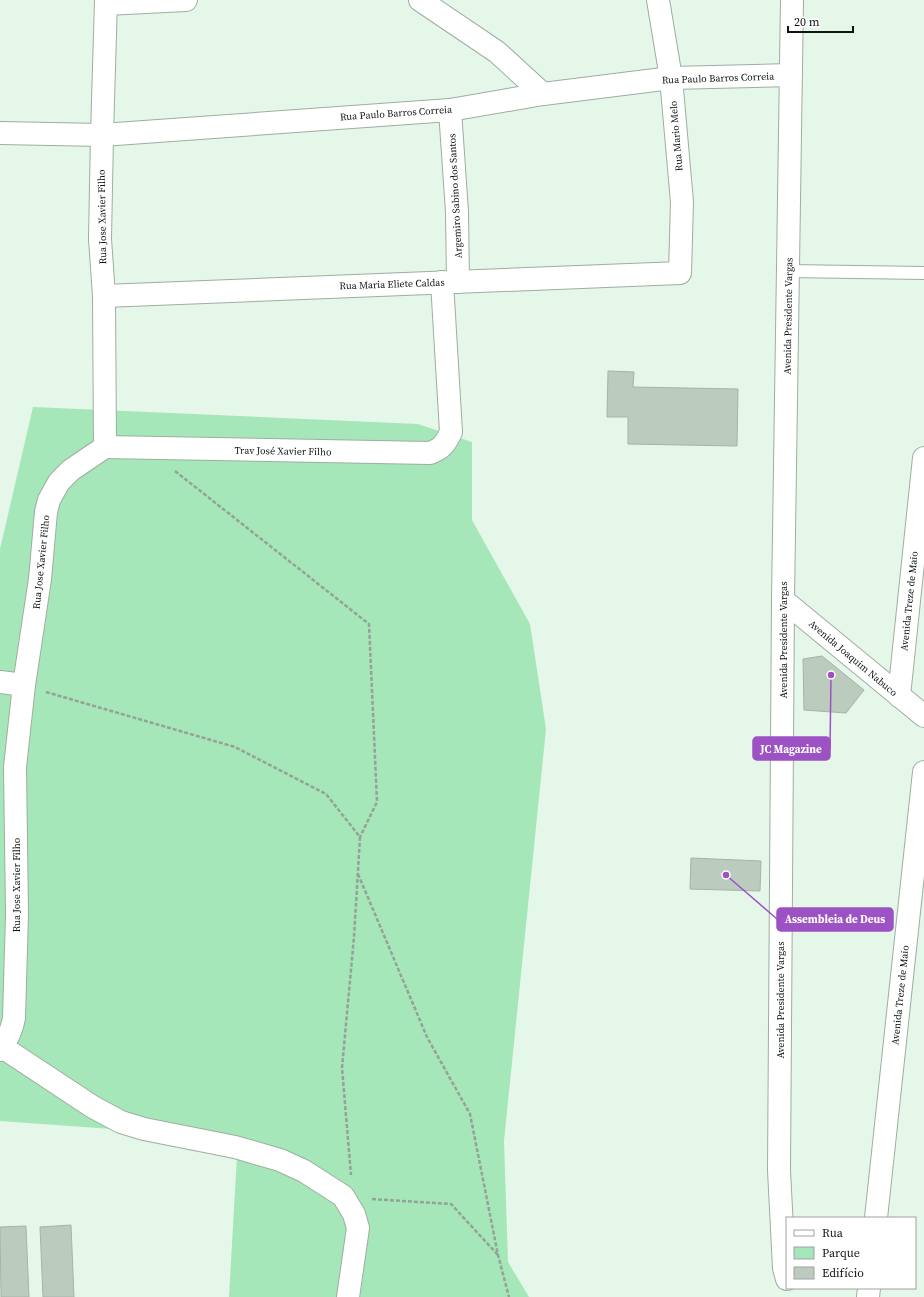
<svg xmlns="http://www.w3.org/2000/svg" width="924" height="1297" viewBox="0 0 924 1297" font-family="'Source Serif 4',serif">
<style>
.green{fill:#a5e7b8}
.building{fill:#bbccbf;stroke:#a4b5a8}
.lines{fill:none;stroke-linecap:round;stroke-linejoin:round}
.service-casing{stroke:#9daea1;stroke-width:14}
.minor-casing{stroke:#9daea1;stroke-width:24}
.secondary-casing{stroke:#9daea1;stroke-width:24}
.primary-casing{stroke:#9daea1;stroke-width:24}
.path{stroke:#94a297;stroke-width:2.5;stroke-dasharray:4 2;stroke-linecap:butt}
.service{stroke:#fff;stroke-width:12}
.minor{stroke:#fff;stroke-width:22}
.secondary{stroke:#fff;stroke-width:22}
.primary{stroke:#fff;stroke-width:22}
.labels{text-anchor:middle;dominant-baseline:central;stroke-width:3.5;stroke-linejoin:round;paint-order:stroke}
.street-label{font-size:10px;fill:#0e1410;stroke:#fff}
.leader{fill:none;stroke:#9d52c4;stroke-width:1.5}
.callout-dot{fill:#9d52c4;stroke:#fff;stroke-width:1.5}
.callout{fill:#9d52c4;stroke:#9d52c4;stroke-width:1.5}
.callout-label{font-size:11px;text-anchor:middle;font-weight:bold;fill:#fff}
</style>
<rect width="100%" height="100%" fill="#e5f7e9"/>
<polygon class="green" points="33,407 418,424 472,442 472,520 530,624 546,729 504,1141 508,1262 529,1297 229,1297 238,1138 0,1121 0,549"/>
<g class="building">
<polygon points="608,371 634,372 633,387 738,389 737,446 628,444 628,417 607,417"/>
<polygon points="822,656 864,690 846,713 804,710 803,659"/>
<polygon points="691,858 761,861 760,891 690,889"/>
<polygon points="71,1225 74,1297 43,1297 40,1227"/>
<polygon points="26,1226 29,1297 1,1297 0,1227"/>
</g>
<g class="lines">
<g class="service-casing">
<polyline id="service" points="788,271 924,273"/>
</g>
<g class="minor-casing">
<g id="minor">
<polyline points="420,0 497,52 543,94"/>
<polyline points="106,4 186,0"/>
<polyline points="450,110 457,212 458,282"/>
<polyline points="0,133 102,135 450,110 543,94 671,78 791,75"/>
<polyline points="104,296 680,273 682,202 671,78 658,0"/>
<path d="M105,447L430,453C443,448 445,444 451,432L442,282"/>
<polyline points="105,447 104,296 100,239 102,135 106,0"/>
<polyline points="0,682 24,685"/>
<polyline points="899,696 924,458"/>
<polyline points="2,1047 93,1107 121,1122 144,1129 235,1147 280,1160 304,1171 343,1196 354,1214 358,1228 348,1297"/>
<path d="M0,1050C7,1040 12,1030 14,1018L17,914L15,767L24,685L40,579L46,512L49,500L59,482L71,470L105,447"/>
<polyline points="876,1218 924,772"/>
<polyline points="868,1297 869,1288"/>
</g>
</g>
<g class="secondary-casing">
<polyline id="secondary" points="783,600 924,716"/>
</g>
<g class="primary-casing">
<polyline id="primary" points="787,1279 784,1268 779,1170 783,600 792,0"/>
</g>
<g class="path">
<polyline points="175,471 369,624 377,802 360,837"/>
<polyline points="46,692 235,747 326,794 360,837 354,937 342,1068 351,1175"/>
<polyline points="358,874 427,1037 470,1114 498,1255 509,1297"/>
<polyline points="372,1199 451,1204 498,1255"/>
</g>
<use href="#service" class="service"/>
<use href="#minor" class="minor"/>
<use href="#secondary" class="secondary"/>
<use href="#primary" class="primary"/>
</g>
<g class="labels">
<g class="street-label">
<text transform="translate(718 78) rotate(-2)">Rua Paulo Barros Correia</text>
<text transform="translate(396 113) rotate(-4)">Rua Paulo Barros Correia</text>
<text transform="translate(676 136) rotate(-95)">Rua Mario Melo</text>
<text transform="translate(455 196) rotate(-93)">Argemiro Sabino dos Santos</text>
<text transform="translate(102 217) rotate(-91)">Rua Jose Xavier Filho</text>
<text transform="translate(392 284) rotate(-2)">Rua Maria Eliete Caldas</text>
<text transform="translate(788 316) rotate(-89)">Avenida Presidente Vargas</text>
<text transform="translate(283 451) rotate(1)">Trav José Xavier Filho</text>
<text transform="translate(41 562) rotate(-84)">Rua Jose Xavier Filho</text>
<text transform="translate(909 601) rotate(-84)">Avenida Treze de Maio</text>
<text transform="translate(783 640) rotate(-90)">Avenida Presidente Vargas</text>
<text transform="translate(853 658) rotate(40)">Avenida Joaquim Nabuco</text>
<text transform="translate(16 885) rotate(-90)">Rua Jose Xavier Filho</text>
<text transform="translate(900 995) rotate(-84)">Avenida Treze de Maio</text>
<text transform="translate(780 1000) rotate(-90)">Avenida Presidente Vargas</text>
</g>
</g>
<path class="leader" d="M831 675L830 749M726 875L777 919"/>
<g class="callout-dot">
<circle cx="831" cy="675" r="4"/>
<circle cx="726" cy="875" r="4"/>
</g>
<g class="callout">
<rect x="753" y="737" width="77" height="23" rx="4"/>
<rect x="777" y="908" width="116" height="23" rx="4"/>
</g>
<g class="callout-label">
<text x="791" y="753">JC Magazine</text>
<text x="835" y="923">Assembleia de Deus</text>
</g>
<rect x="786" y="1217" width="130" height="72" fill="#ffffff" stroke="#9fa19f"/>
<rect x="794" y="1230" width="20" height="6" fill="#ffffff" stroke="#9fa19f"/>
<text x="822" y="1237" font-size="12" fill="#0e1410">Rua</text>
<rect x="794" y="1247" width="20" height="12" fill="#a5e7b8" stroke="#9fa19f"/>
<text x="822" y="1257" font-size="12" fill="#0e1410">Parque</text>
<rect x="794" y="1267" width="20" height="12" fill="#bbccbf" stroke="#9fa19f"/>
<text x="822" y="1277" font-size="12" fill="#0e1410">Edifício</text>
<path d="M788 26v6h65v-6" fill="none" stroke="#0e1410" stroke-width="2"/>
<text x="794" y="26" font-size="12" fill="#0e1410" stroke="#ffffff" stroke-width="3" paint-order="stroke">20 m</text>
</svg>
